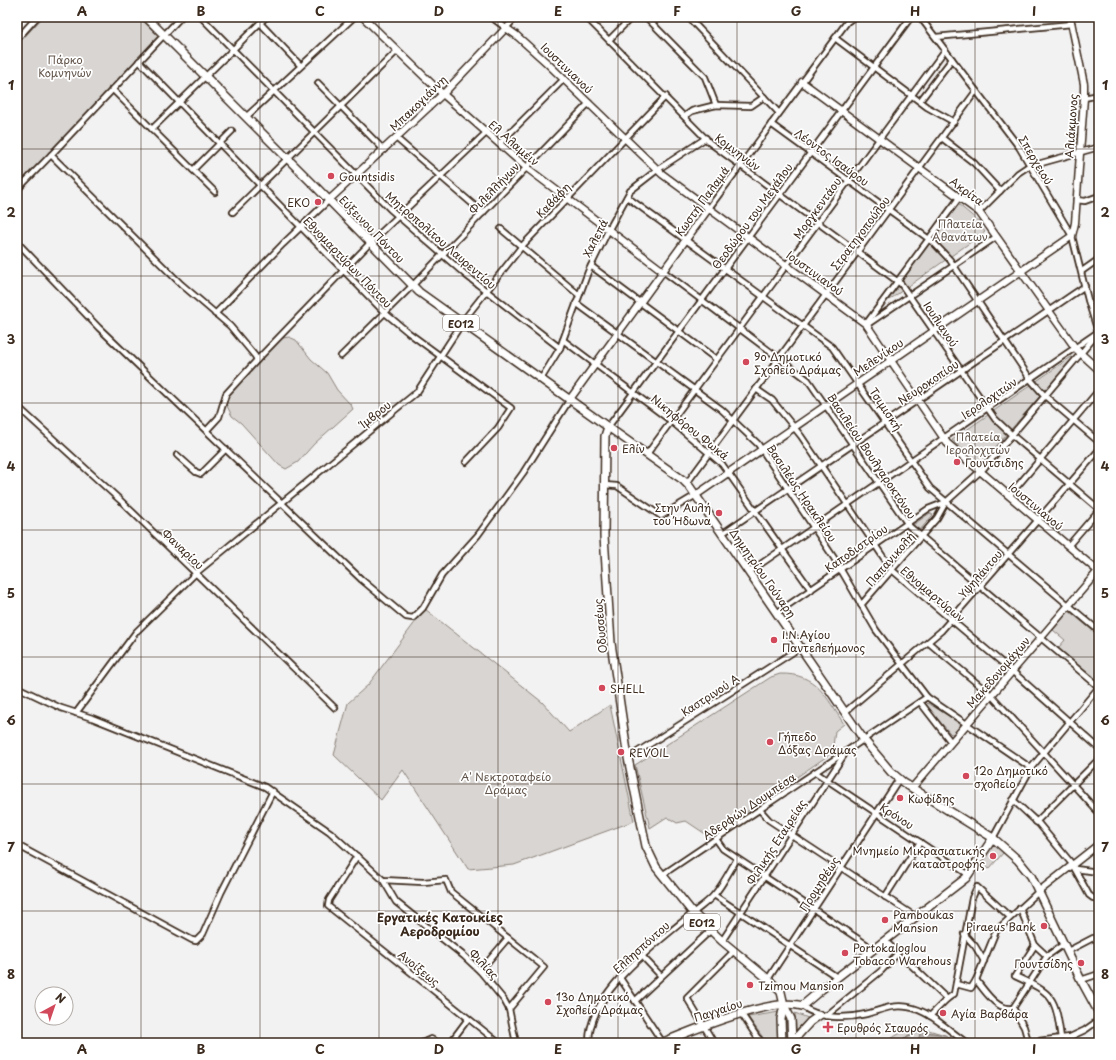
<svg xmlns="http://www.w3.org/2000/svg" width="1116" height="1060" viewBox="0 0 1116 1060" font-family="'Playpen Sans',sans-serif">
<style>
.green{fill:#d8d5d2;stroke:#8a8078}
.water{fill:#b2aba7;stroke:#827770}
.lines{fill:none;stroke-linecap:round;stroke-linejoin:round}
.stream{stroke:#827770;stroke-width:1.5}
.minor-casing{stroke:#3b2a1e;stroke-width:8}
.tertiary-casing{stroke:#3b2a1e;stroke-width:9}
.secondary-casing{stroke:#3b2a1e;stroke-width:10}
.primary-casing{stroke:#3b2a1e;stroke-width:10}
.minor{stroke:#fff;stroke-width:4.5}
.tertiary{stroke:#fff;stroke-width:6}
.secondary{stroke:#fff;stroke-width:7}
.primary{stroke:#fff;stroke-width:7}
.grid{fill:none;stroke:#3b2a1e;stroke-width:1;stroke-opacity:0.55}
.poi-dot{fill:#d1495b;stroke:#fff;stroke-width:1.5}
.labels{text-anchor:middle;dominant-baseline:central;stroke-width:3.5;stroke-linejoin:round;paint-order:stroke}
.shield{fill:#fff;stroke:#766a62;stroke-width:1}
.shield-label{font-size:10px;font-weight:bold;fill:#3b2a1e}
.park-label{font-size:11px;fill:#62554b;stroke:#fff}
.street-label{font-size:11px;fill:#3b2a1e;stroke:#fff}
.poi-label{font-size:11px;fill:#3b2a1e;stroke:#fff;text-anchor:start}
.neighbourhood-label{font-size:12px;font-weight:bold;fill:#3b2a1e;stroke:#fff}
.neatline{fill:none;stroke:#3b2a1e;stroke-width:1.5}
.grid-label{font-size:13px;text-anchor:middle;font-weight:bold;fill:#3b2a1e}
</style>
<rect width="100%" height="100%" fill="#f3f2f2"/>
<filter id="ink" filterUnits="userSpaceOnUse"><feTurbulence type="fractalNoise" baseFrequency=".025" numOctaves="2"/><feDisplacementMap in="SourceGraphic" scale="8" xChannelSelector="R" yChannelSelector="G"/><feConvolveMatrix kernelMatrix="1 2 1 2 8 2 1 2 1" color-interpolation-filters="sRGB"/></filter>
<g filter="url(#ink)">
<g class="green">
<polygon points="43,17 139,17 160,37 105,93 17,190 17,45"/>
<polygon points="958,204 976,219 985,232 889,300 887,299"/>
<polygon points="289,337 296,340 311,359 327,373 337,390 351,405 353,409 314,444 298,462 286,469 279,465 241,423 232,416 226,404 227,396 277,343 283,338"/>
<polygon points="1071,357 1073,358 980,465 952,440"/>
<polygon points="930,513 933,515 920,530 913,525"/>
<polygon points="425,609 542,702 569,732 610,705 634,821 514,865 468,869 403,770 381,800 334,755 348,703 368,685"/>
<polygon points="1069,611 1099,636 1098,682 1058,648 1065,640 1053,630"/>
<path d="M780,674C817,673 826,697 844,724L835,731L833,746L839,748L710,837L686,821L677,823L667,817L650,828L635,765L771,677Z"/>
<polygon points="928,703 960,723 961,727 955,733 951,734 949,732 928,708 926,705"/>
<polygon points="993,844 1004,852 989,869 981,863"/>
<polygon points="779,1012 778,1043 767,1043 748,1017"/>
<polygon points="795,1013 808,1018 796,1030"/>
<polygon points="922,1028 945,1035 958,1043 884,1043 902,1032"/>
</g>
<polygon class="water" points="921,1031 945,1035 958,1043 921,1043 919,1037"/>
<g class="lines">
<polyline class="stream" points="895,1043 921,1031"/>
<g class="minor-casing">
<g id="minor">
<polyline points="181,17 51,155 181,284 230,326 255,356 257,360 226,394 219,417 207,430"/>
<polyline points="201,17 390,209 467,276 560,348"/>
<polyline points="491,17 506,28 516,17"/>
<polyline points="586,17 710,143 901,284 995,419 1012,435 1099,509"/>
<polyline points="646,17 705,77 716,105"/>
<polyline points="688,17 779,113"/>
<polyline points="260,23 300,65"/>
<polyline points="936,37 1072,24"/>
<polyline points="835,38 927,107 954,122"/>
<polyline points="17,39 37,17"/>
<polyline points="609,40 632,17"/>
<polyline points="139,61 385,313 409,333 511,408 498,428 466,462"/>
<polyline points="318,83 384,150"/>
<polyline points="112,89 215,192"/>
<polyline points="1084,98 1099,95"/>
<polyline points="920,101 952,59"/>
<polyline points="685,116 692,111 716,105 751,106 764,97"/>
<polyline points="246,117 354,17"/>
<polyline points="771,124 933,242 950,260 1031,380 1045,396 1099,442"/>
<polyline points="152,129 266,17"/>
<polyline points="396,138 483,213"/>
<polyline points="942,138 974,163 1000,191"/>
<polyline points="499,144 564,79"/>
<polyline points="193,170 232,131"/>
<polyline points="17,190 51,155"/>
<polyline points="627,197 832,347 930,488 1099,631"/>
<polyline points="1076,200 1085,201 1099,196"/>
<polyline points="709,208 847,22 854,17"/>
<polyline points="233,212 397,51"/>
<polyline points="979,212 1018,173 1027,167 1099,147"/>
<polyline points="501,229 579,295"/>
<polyline points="17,242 99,328 362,580 406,617 413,618 423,608 442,575 478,535 523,473 570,399"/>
<polyline points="591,266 716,359"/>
<polyline points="663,271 808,380 909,526 1099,687"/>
<polyline points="1082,271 1099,259"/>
<polyline points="576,303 721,409 758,444 834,558 876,630 927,697 1031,768"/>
<polyline points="215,314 283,244 329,200"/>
<polyline points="866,324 959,198"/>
<polyline points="868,324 996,237"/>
<polyline points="563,340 671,421 722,464 811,590"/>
<polyline points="341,356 412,286 589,103"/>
<polyline points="257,360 370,243 486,133"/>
<polyline points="541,379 560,348 588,272 608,231 630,191 657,170 706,138"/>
<polyline points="756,389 772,400 801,436 892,570 1012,671 1099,748"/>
<polyline points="17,406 120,500 335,708"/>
<polyline points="608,427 911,17"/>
<polyline points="647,454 945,50"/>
<polyline points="177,455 196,472 201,474 226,449"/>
<polyline points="687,483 976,91"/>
<polyline points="604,485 617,486 661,516 696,495"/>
<polyline points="1009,496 1099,390"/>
<polyline points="723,533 1085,286"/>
<polyline points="1068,546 1099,510"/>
<polyline points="749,572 1098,332 1088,300 1072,236 1019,147 920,17"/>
<polyline points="861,605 937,518 946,502 984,468 1093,339"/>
<polyline points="778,612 928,509 946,502"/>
<polyline points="929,643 991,695 1099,813"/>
<polyline points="17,687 61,708 92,718 265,787 330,832 383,880 423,882 446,880 451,892 544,967 509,1009"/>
<polyline points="920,702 951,742"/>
<polyline points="845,712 941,631 1099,450"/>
<polyline points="76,713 136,632 196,573 417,392 466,317 522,246 666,96"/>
<polyline points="628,758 801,647"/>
<polyline points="815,772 969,875"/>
<polyline points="1013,800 1039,824 1072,864 1089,895 1093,898 1099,898"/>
<polyline points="760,810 769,820 916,917"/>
<polyline points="1036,822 1099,759"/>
<polyline points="993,838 1031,768 1099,687"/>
<polyline points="716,839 723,849 866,944 872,951"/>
<polyline points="17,845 192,940 196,941 203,934 221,893 273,791"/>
<polyline points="357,856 329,900 328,906 499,1043"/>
<polyline points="1075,869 1099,872"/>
<polyline points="662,875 927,697"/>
<polyline points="383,880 396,902 464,956 480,971 504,1000 509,1009 516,1043"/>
<polyline points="714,895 837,977"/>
<polyline points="885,897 920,842"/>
<polyline points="1020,908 1035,945 1047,956"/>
<polyline points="964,934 975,946 984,961"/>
<polyline points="722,941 844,755"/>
<path d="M1035,945L1015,976C1054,994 1055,996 1061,1038"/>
<polyline points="1068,951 1093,938 1099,940"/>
<polyline points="643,957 661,976"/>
<polyline points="908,962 947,999"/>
<polyline points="480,971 508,938"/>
<polyline points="620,978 663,1043"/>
<polyline points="768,979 899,779"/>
<polyline points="976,980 996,931 1038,892"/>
<polyline points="1081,980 1099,974"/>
<path d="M956,984L971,988L976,980C985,991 997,1011 1013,1008"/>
<polyline points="635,1001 711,930"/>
<path d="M802,1006C819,1019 846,1019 866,1014C881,1010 893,1004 908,1007C929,1010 949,1031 967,1043"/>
<polyline points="1013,1008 1047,956 1064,944"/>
<polyline points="1013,1008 1024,1027 1028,1041"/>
<polyline points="741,1013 761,1043"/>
<polyline points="826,1016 881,971 898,953 885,941"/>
<polyline points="930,1016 947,999 954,994 972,898 977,887 1010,917"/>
<polyline points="17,1040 22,1043"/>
<polyline points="422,1043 431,1039 439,1043"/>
<polyline points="450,1043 468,1019"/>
<path d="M589,1043C588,992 657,943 693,913C700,907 708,902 714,895C723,885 730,870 737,859"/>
<polyline points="714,1043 687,998 734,951"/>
<polyline points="754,1043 759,1039"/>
<polyline points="1023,1043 1070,1037 1085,1030 1099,1020"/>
</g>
</g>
<g class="tertiary-casing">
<g id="tertiary">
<polyline points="363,17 436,88 527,168 663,271"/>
<polyline points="802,82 979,212 1076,349 1099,370"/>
<polyline points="329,200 445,92 506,28 516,35 547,63 662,174 866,324 947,443 1099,572"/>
<polyline points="570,399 709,208"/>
<polyline points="696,495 1072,236 1075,223 1084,98 1084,84 1070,17"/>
<polyline points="912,788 1099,570"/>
<polyline points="1038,892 1099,844"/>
</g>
</g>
<g class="secondary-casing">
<g id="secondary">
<polyline points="608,427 683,480 690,487 864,740 891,772 904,783 993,838 1018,860 1031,876 1081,980 1099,1013"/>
<path d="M661,1043C690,1031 774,996 802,1006L822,989L966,878L993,838"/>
</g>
</g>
<g class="primary-casing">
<g id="primary">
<polyline points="146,17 317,188 419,292 608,427 605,436 604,536 611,643 628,758 646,846 656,867 693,913 722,941 768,979 781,992 784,1005 791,1019 792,1043"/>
<polyline points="792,1042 810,1022 820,1015"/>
<polyline points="782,1043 781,1019 784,1005"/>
</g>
</g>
<use href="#minor" class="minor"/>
<use href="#tertiary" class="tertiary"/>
<use href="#secondary" class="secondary"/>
<use href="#primary" class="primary"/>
</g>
</g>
<path class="grid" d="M141,17V1043M260,17V1043M379,17V1043M498,17V1043M618,17V1043M737,17V1043M856,17V1043M975,17V1043M17,149H1099M17,276H1099M17,403H1099M17,530H1099M17,657H1099M17,784H1099M17,911H1099"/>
<g class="poi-dot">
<circle cx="331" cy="176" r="4"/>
<circle cx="318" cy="202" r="4"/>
<circle cx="746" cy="362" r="4"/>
<circle cx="614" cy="448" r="4"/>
<circle cx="957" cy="462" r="4"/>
<circle cx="719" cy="513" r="4"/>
<circle cx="774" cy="640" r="4"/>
<circle cx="602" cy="688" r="4"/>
<circle cx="770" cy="742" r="4"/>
<circle cx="621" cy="752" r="4"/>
<circle cx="966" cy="776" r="4"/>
<circle cx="900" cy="798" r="4"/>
<circle cx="993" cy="856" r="4"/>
<circle cx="885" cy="920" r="4"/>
<circle cx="1044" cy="926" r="4"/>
<circle cx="845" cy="953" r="4"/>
<circle cx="1081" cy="963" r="4"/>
<circle cx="750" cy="985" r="4"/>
<circle cx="548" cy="1002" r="4"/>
<circle cx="943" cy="1013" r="4"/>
<path d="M826 1021h4v4h4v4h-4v4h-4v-4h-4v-4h4z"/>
</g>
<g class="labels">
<g class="shield">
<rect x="443" y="315" width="36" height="16" rx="3"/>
<rect x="684" y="914" width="36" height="16" rx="3"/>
</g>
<g class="shield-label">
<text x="461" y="323">ΕΟ12</text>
<text x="702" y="922">ΕΟ12</text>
</g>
<g class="park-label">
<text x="65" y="59">Πάρκο<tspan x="65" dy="13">Κομνηνών</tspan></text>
<text x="960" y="223">Πλατεία<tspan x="960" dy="13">Αθανάτων</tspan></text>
<text x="978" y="436">Πλατεία<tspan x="978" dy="13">Ιερολοχιτών</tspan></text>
<text x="506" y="776">Α' Νεκτροταφείο<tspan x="506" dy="13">Δράμας</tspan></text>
</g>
<g class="street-label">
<text transform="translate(567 68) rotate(44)">Ιουστινιανού</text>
<text transform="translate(418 103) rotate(-44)">Μπακογιάννη</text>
<text transform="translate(1071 126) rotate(-86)">Αλιάκμονος</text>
<text transform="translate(514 143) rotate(41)">Ελ Αλαμέιν</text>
<text transform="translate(738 152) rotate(37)">Κομνηνών</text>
<text transform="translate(832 157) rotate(36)">Λέοντος Ισαύρου</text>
<text transform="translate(1036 160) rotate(59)">Σπερχειού</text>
<text transform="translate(494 188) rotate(-46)">Φιλελλήνων</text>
<text transform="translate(967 191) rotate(37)">Ακρίτα</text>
<text transform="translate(553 200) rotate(-46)">Καβάφη</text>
<text transform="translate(702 201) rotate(-54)">Κωστή Παλαμά</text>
<text transform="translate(817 208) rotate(-54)">Μοργκεντάου</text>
<text transform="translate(752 216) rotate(-54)">Θεοδώρου του Μεγάλου</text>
<text transform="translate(372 229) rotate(46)">Εύξεινου Πόντου</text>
<text transform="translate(860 233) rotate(-53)">Στρατηγοπούλου</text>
<text transform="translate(595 238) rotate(-63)">Χαλεπά</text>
<text transform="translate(441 240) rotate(41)">Μητροπολίτου Λαυρεντίου</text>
<text transform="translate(348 262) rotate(46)">Εθνομαρτύρων Πόντου</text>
<text transform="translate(815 273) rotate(36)">Ιουστινιανού</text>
<text transform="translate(941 324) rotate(56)">Ιουλιανού</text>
<text transform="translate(878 357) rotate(-34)">Μελενίκου</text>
<text transform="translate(928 382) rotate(-34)">Νευροκοπίου</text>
<text transform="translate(989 398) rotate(-34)">Ιερολοχιτών</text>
<text transform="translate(886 409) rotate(56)">Τσιμισκή</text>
<text transform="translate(375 414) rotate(-39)">Ίμβρου</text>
<text transform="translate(690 427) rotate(39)">Νικηφόρου Φωκά</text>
<text transform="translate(872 456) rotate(56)">Βασιλείου Βουλγαροκτόνου</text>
<text transform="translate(802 493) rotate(56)">Βασιλέως Ηρακλείου</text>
<text transform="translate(1036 506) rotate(40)">Ιουστινιανού</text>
<text transform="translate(856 548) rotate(-35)">Καποδιστρίου</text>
<text transform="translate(183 549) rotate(43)">Φαναρίου</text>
<text transform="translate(890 559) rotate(-49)">Παπανικολή</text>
<text transform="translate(763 573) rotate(55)">Δημητρίου Γούναρη</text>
<text transform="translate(980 574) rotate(-49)">Υψηλάντου</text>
<text transform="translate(933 594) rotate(40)">Εθνομαρτύρων</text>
<text transform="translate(600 626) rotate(-95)">Οδυσσέως</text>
<text transform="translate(998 672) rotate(-49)">Μακεδονομάχων</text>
<text transform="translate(710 695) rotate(-33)">Καστρινού Α</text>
<text transform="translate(749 806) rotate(-34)">Αδερφών Δουμπέσα</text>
<text transform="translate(897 816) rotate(33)">Κρόνου</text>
<text transform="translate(776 842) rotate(-57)">Φιλικής Εταιρείας</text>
<text transform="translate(819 884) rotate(-57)">Προμηθέως</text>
<text transform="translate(641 947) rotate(-42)">Ελλησπόντου</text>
<text transform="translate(484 964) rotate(46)">Φιλίας</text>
<text transform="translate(419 968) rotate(39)">Ανοίξεως</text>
<text transform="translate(718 1010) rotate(-18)">Παγγαίου</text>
</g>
<g class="poi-label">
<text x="339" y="176">Gountsidis</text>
<text x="310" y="202" text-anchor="end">EKO</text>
<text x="754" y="356">9ο Δημοτικό<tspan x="754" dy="13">Σχολείο Δράμας</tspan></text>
<text x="622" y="448">Ελίν</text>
<text x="965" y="462">Γουντσιδης</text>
<text x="711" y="507" text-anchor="end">Στην Αυλή<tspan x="711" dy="13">του Ήδωνα</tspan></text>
<text x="782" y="634">Ι.Ν.Αγίου<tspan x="782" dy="13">Παντελεήμονος</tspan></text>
<text x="610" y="688">SHELL</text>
<text x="778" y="736">Γήπεδο<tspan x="778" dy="13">Δόξας Δράμας</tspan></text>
<text x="629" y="752">REVOIL</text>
<text x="974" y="770">12ο Δημοτικό<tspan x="974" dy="13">σχολείο</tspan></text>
<text x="908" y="798">Κωφίδης</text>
<text x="985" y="850" text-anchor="end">Μνημείο Μικρασιατικής<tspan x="985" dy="13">καταστροφής</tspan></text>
<text x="893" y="914">Pamboukas<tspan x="893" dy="13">Mansion</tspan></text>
<text x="1036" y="926" text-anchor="end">Piraeus Bank</text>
<text x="853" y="947">Portokaloglou<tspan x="853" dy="13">Tobacco Warehous</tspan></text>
<text x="1073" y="963" text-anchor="end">Γουντσίδης</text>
<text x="758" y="985">Tzimou Mansion</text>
<text x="556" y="996">13ο Δημοτικό<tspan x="556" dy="13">Σχολείο Δράμας</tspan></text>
<text x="951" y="1013">Αγία Βαρβάρα</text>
<text x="837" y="1027">Ερυθρός Σταυρός</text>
</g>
<g class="neighbourhood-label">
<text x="440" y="917">Εργατικές Κατοικίες<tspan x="440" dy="14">Αεροδρομίου</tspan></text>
</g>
</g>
<rect width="1116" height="1060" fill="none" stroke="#fff" stroke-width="44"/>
<g transform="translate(54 1006) rotate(40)"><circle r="19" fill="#ffffff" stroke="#b1aaa5"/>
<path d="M0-3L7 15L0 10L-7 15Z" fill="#d1495b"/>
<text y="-6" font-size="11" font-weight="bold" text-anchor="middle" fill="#3b2a1e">N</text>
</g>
<rect x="22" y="22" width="1072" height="1016" class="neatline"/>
<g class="grid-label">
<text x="82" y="16">A</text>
<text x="201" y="16">B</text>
<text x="320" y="16">C</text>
<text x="439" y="16">D</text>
<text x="558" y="16">E</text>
<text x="677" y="16">F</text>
<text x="796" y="16">G</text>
<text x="915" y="16">H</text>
<text x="1034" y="16">I</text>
<text x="11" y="90">1</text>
<text x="1105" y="90">1</text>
<text x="11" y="217">2</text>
<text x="1105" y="217">2</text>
<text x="11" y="344">3</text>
<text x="1105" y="344">3</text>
<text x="11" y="471">4</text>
<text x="1105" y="471">4</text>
<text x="11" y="598">5</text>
<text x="1105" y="598">5</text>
<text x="11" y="725">6</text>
<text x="1105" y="725">6</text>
<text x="11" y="852">7</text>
<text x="1105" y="852">7</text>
<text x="11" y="979">8</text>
<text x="1105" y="979">8</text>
<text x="82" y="1054">A</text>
<text x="201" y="1054">B</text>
<text x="320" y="1054">C</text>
<text x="439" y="1054">D</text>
<text x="558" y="1054">E</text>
<text x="677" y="1054">F</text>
<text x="796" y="1054">G</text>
<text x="915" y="1054">H</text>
<text x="1034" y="1054">I</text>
</g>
</svg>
